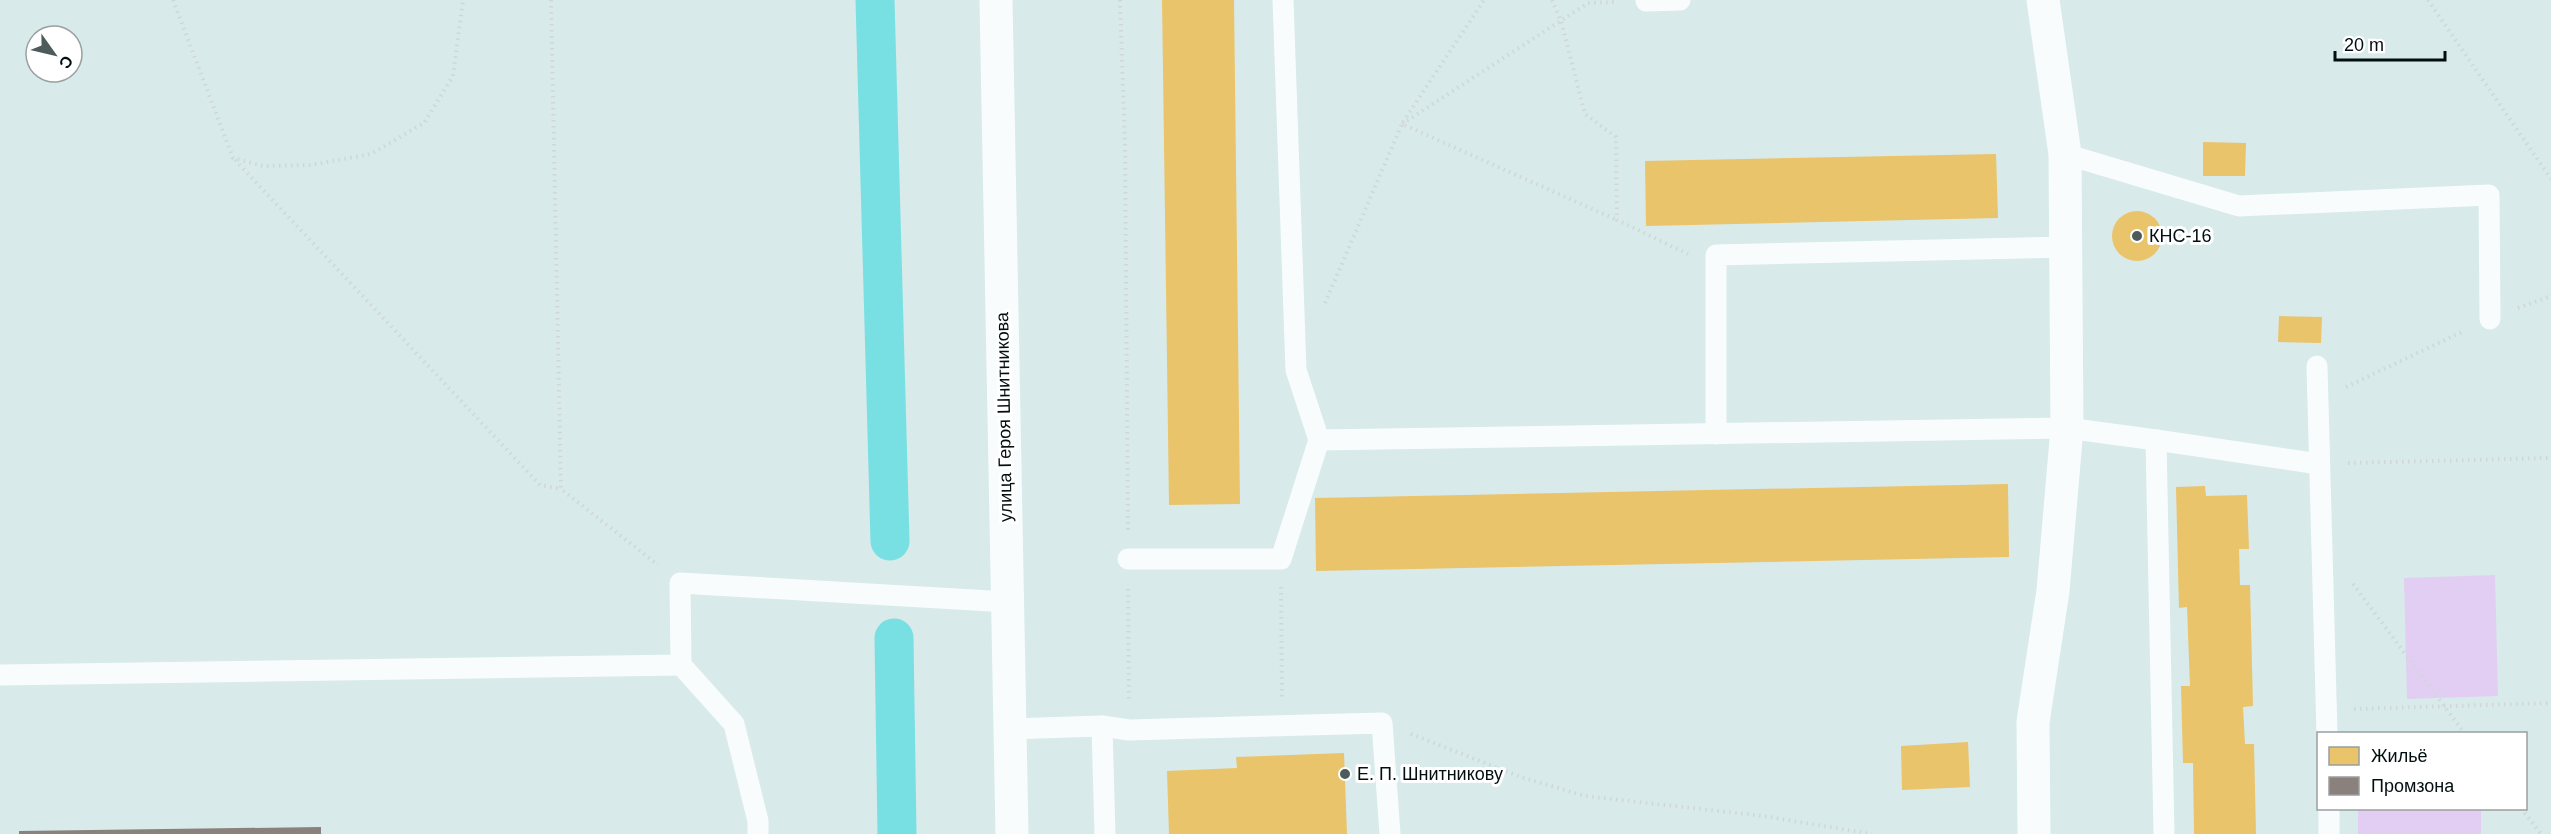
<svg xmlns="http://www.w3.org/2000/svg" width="2551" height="834" viewBox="0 0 2551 834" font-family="Arial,sans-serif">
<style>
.green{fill:#e2cef2}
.homes{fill:#e9c46a}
.industry{fill:#8a817c}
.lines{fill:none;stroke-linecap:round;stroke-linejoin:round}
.canal{stroke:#78e0e2;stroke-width:39}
.path{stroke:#d1d7d7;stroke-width:4;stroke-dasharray:1.5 4.5;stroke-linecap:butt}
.service{stroke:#f9fcfc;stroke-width:21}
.minor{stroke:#f9fcfc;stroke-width:33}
.poi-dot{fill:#4e5b5b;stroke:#fff;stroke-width:2}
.labels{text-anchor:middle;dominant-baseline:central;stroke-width:6;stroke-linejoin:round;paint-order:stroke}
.poi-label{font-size:18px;fill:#030e0e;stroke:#fff;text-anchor:start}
.street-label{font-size:18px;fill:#030e0e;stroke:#fff}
</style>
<rect width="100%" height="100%" fill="#d8eaea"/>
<g class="green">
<polygon points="2495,575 2498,696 2407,699 2404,578"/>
<rect x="2358" y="809" width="123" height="25"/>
</g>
<g class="homes">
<polygon points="1162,0 1234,0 1240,504 1169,505"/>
<polygon points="2203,142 2246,143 2245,176 2203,176"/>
<polygon points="1996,154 1998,218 1646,226 1645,161"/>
<circle cx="2137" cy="236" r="25"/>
<polygon points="2279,316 2322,317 2321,343 2278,342"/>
<polygon points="2008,484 2009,557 1316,571 1315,498"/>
<polygon points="2205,486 2206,496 2247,495 2249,549 2239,549 2240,585 2250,585 2253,706 2243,707 2245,744 2254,744 2256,834 2194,834 2193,763 2183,763 2181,686 2190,686 2187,607 2179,608 2176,487"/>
<polygon points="1968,742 1970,787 1902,790 1901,746"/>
<polygon points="1344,753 1347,834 1169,834 1167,771 1237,768 1236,757"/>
</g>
<polygon class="industry" points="321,827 321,834 19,834 19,831"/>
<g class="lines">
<g class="canal">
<polyline points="875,0 890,541"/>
<polyline points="894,638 897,834"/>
</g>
<g class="path">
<polyline points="173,0 233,158 263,166 311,165 371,154 424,123 453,76 463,0"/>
<polyline points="551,0 561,489 658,565"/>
<polyline points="1120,0 1125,144 1128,530"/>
<polyline points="1552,0 1561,21 1585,114 1616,137 1617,220 1688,254"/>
<polyline points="2428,0 2551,179"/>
<polyline points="1403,122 1484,0"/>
<polyline points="1402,124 1588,3 1617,2"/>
<polyline points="235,160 540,485 561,489"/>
<polyline points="1325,303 1402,124 1617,220"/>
<polyline points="2518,308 2551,296"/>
<polyline points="2346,387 2464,331"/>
<polyline points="2348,463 2551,458"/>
<polyline points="2353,584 2465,734"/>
<polyline points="1281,587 1282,697"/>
<polyline points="1128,589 1129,701"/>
<polyline points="2354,709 2551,703"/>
<polyline points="1411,734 1521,777 1585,796 1763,816 1872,834"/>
<polyline points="2521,808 2541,834"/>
</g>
<g class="service">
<polyline points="1283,0 1296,370 1319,440 2067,428 2156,440 2164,834"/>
<polyline points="1646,1 1680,0"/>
<polyline points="2065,154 2239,206 2489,195 2490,319"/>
<polyline points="2317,366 2327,734"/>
<polyline points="1716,434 1716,255 2066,247"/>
<polyline points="2156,440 2319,464"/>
<polyline points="1128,559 1281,559 1319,440"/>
<polyline points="0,675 681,665"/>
<polyline points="1102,726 1105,834"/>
<polyline points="1010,729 1102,726 1129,730 1382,723 1390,834"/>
<polyline points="2329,808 2329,834"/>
<polyline points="758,834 758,821 734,724 681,665 680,583 1008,602"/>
</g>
<g class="minor">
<polyline points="996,0 1012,834"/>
<polyline points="2034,834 2033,722 2053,591 2067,428 2065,154 2043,0"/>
</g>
</g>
<g class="poi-dot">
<circle cx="2137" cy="236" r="6"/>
<circle cx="1345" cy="774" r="6"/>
</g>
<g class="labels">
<g class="poi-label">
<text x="2149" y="236">КНС-16</text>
<text x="1357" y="774">Е. П. Шнитникову</text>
</g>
<g class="street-label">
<text transform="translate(1004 417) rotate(-91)">улица Героя Шнитникова</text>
</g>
</g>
<rect x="2317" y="732" width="210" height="78" fill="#ffffff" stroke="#9a9f9f" stroke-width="1.5"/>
<rect x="2329" y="747" width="30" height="18" fill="#e9c46a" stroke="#9a9f9f" stroke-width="1.5"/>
<text x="2371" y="762" font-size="18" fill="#030e0e">Жильё</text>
<rect x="2329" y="777" width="30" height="18" fill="#8a817c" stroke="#9a9f9f" stroke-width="1.5"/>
<text x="2371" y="792" font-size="18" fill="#030e0e">Промзона</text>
<g transform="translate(54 54) rotate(124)"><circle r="28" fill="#ffffff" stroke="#9a9f9f" stroke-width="1.5"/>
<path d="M0-4.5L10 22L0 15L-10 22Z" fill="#4e5b5b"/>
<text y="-9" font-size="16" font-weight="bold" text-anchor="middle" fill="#030e0e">С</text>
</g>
<path d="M2335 51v9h110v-9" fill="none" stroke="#030e0e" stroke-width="3"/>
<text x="2344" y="51" font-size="18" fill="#030e0e" stroke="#ffffff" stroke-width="4.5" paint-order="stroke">20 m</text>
</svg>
